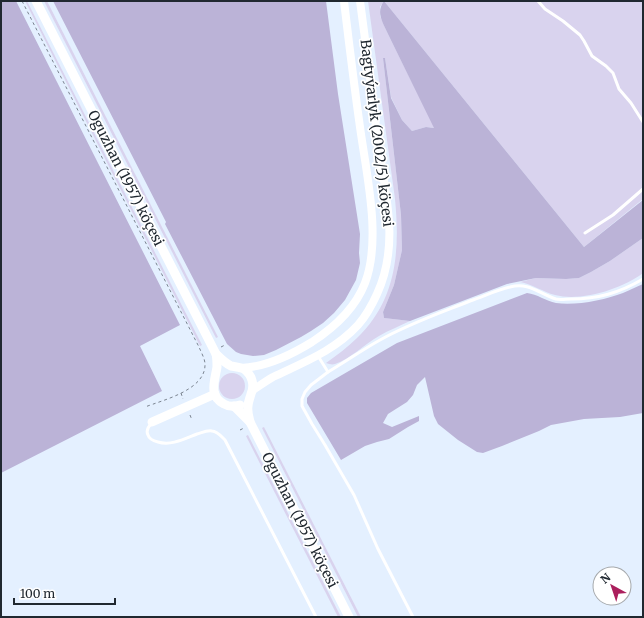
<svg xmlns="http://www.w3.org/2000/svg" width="644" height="618" viewBox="0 0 644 618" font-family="Merriweather,serif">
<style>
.green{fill:#d9d3ee}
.forest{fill:#bbb3d7}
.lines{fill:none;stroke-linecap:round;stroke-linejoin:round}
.path{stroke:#7b8490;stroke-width:1;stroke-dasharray:3 3;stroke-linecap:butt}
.service{stroke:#fff;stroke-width:3}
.tertiary{stroke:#fff;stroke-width:8}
.secondary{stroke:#fff;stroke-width:9}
.labels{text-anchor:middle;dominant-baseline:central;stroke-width:3.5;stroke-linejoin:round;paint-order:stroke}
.street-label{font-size:14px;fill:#202830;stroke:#fff}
</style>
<rect width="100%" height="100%" fill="#e4f0ff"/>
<g class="green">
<polygon points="25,1 27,1 202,345 200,346"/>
<polygon points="44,1 47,1 218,337 216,338"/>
<path d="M368,1H643V199L584,247L384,1L380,7V16L387,32L435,128L426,127L412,131L402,120L391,97L385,58H383L401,215L402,250L394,285L383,312L384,318L410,321C400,326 389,330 379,336C365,344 350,359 335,364C332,365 329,364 326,363C337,355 348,347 357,338C397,300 400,250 395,199Z"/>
<path d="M643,238V273C622,289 581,302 555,295C543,292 532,284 520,282L536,278L566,279L579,278L591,272L610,261Z"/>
<circle cx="232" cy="386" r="13"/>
<polygon points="264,427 361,617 358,617 262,428"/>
<polygon points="248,435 341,617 338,617 246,436"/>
</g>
<g class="forest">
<polygon points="1,1 16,1 180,325 140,346 162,391 1,473"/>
<polygon points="53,1 326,1 338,94 360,234 359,253 360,263 356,280 345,300 334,313 323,323 311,331 301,337 276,350 264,355 253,356 241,354 236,352 227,344 165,224 166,222"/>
<path d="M384,1L584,247L643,200V238L610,261L591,272L579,278L566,279L536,278L507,284L410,321L384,318L383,312L394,285L402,250L401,215L383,58H385L391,98L402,120L412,131L426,127L434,128L387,32C382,21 376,12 384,1Z"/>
<path d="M643,284V413L620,417L584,419L551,425L539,431L502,446L483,453L477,452L458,440L438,424L434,416L425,377L417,385L413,395L407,402L388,414L383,423L392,427L419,416V421L408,427L389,439L377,442L365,446L341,460L307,403V398L311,393L397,343L527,293C537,294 546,301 556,303C575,306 605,300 623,293C630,290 636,287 643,284Z"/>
</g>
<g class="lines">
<g class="path">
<path d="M22,1L199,347C201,352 205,359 205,364C206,390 163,400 145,407"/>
<polyline points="221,347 225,345"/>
<polyline points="181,393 183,399"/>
<polyline points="190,415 192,420"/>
<polyline points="240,430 244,428"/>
</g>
<g class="service">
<polyline points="538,1 545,9 563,21 580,35 584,41 592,56 606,66 613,73 619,89 631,103 643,122"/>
<polyline points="585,233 613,215 643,189"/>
<polyline points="318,356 328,372 311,385 305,392 302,399 302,406 312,424 325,445 354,495 378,549 413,617"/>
<path d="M328,372C345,362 362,350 380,340C408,324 440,313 470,301C483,297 496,290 510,287C529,282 538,293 556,299C560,300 566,299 571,299C598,299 619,293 643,279"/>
<path d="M151,424C148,427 146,431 148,435C149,439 154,441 158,442C171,446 184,439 197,434C201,433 207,430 212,431C217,431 221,436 225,440L316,617"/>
</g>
<g class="tertiary">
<path d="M241,368C266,367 291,355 312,342C335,327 355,309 365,283C382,239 366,172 360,127C354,85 349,43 344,1"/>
<path d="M253,390C259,386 266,381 273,377C304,362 334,351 358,325C366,316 372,305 377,294C401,242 384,190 377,136C372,91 366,46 360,1"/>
</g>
<g class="secondary">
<path d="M36,1L216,354C221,359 225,363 231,366C236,367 240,367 244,369C252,375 255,385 251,394C250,398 248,402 248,406C247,411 249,417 250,422L234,406"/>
<path d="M216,354C217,358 217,363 217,367C215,380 208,396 224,404C229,407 234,407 240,405"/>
<polyline points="152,422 215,394"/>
<polyline points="250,422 349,617"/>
</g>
</g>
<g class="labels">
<g class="street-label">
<text transform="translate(377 133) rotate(83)">Bagtyýarlyk (2002/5) köçesi</text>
<text transform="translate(126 178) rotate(63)">Oguzhan (1957) köçesi</text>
<text transform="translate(300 520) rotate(63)">Oguzhan (1957) köçesi</text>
</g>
</g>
<rect width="644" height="618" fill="none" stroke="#202830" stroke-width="4"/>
<g transform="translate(612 586) rotate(320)"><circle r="19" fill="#ffffff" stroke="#a6a9ac"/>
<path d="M0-3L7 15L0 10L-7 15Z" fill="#ab1f5d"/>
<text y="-6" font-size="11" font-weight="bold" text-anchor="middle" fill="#202830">N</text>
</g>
<path d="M14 598v6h101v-6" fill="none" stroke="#202830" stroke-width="2"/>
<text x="20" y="598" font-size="12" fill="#202830" stroke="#ffffff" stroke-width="3" paint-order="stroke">100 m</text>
</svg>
